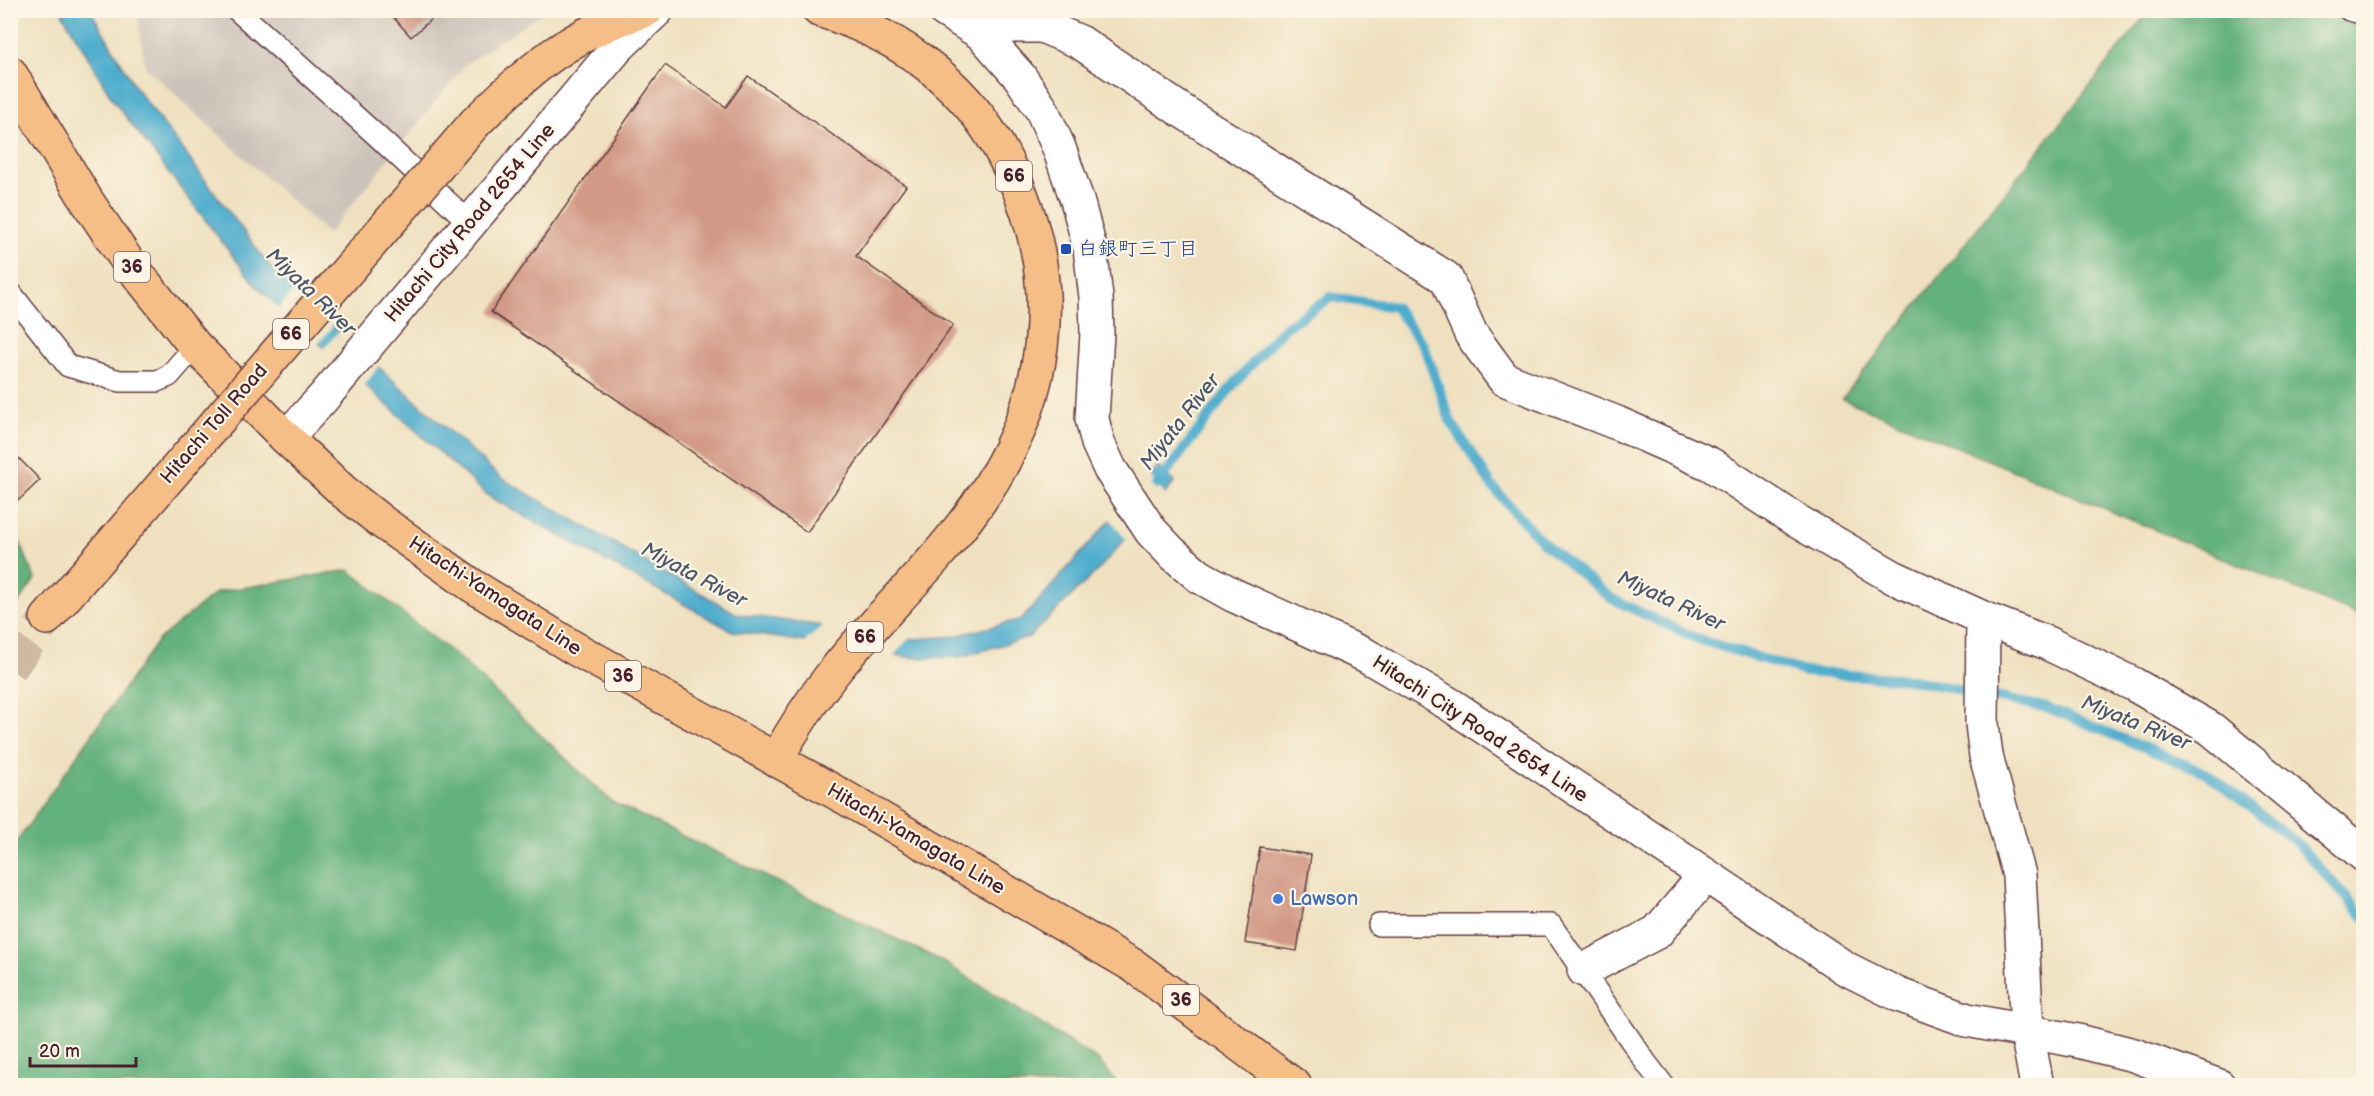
<svg xmlns="http://www.w3.org/2000/svg" width="2374" height="1096" viewBox="0 0 2374 1096" font-family="'Balsamiq Sans','Klee One',sans-serif">
<style>
.industrial{fill:#cdc2b9}
.forest{fill:#64b17b;stroke:#576853;stroke-width:1.5}
.water{fill:#4eadcd;stroke:#4c667c;stroke-width:1.5}
.pier{fill:#efe1c0}
.lines{fill:none;stroke-linecap:round;stroke-linejoin:round}
.stream{stroke:#4eadcd;stroke-width:10}
.building{fill:#d29a86}
.motorway-tunnel{stroke:#cebaa2;stroke-width:33;stroke-dasharray:33 16;stroke-linecap:butt}
.service-casing{stroke:#633c41;stroke-width:24}
.minor-casing{stroke:#633c41;stroke-width:36}
.tertiary-casing{stroke:#633c41;stroke-width:36}
.primary-casing{stroke:#633c41;stroke-width:36}
.motorway-casing{stroke:#633c41;stroke-width:36}
.service{stroke:#fff;stroke-width:21}
.minor{stroke:#fff;stroke-width:33}
.tertiary{stroke:#fff;stroke-width:33}
.primary{stroke:#f6be87;stroke-width:33}
.motorway{stroke:#f6be87;stroke-width:33}
.motorway-bridge-casing{stroke:#633c41;stroke-width:36;stroke-linecap:butt}
.motorway-bridge{stroke:#f6be87;stroke-width:33}
.transit-dot{fill:#1a4fb4;stroke:#fcf5e5;stroke-width:2}
.shop-dot{fill:#3f7fe0;stroke:#fcf5e5;stroke-width:2}
.labels{text-anchor:middle;dominant-baseline:central;stroke-width:4.5;stroke-linejoin:round;paint-order:stroke}
.shield{fill:#fcf5e5;stroke:#7f5f63;stroke-width:1.5}
.shield-label{font-size:18px;font-weight:bold;fill:#4a1f2b}
.street-label{font-size:20px;fill:#4a1f2b;stroke:#fcf5e5}
.transit-label{font-size:20px;fill:#164399;stroke:#fcf5e5;text-anchor:start}
.shop-label{font-size:20px;fill:#366cbe;stroke:#fcf5e5;text-anchor:start}
.water-label{font-size:21px;font-style:italic;fill:#4c586c;stroke:#fcf5e5}
</style>
<rect width="100%" height="100%" fill="#fcf5e5"/>
<filter id="ink" filterUnits="userSpaceOnUse"><feTurbulence type="fractalNoise" baseFrequency=".0167" numOctaves="2"/><feDisplacementMap in="SourceGraphic" scale="12" xChannelSelector="R" yChannelSelector="G"/><feConvolveMatrix kernelMatrix="1 2 1 2 8 2 1 2 1" color-interpolation-filters="sRGB"/></filter>
<filter id="wash" filterUnits="userSpaceOnUse"><feTurbulence type="fractalNoise" baseFrequency=".008" numOctaves="4" result="noise"/><feDisplacementMap in="SourceGraphic" scale="24" xChannelSelector="R" yChannelSelector="G"/><feGaussianBlur stdDeviation="1.35" result="paint"/><feColorMatrix in="noise" values="0 0 0 0 0 0 0 0 0 0 0 0 0 0 0 0 0 1.4 0 .05"/><feComposite in="paint" operator="in"/></filter>
<g filter="url(#wash)">
<rect width="100%" height="100%" fill="#efe1c0"/>
<polygon class="industrial" points="137,11 545,11 467,63 328,234 145,67"/>
<g class="forest">
<polygon points="2149,11 2363,11 2363,617 1842,399"/>
<polygon points="11,520 35,579 11,614 10,614"/>
<polygon points="349,570 460,659 612,802 942,961 1099,1061 1119,1085 11,1085 11,850 158,640 217,592"/>
</g>
<polygon class="water" points="61,11 91,11 136,88 275,273 501,478 737,614 916,639 955,636 1022,619 1158,467 1175,482 1100,568 1029,637 960,657 914,658 732,631 488,496 256,286 113,100"/>
<g class="pier">
<polygon points="296,288 335,323 317,345 278,310"/>
<polygon points="341,329 380,364 363,387 322,350"/>
<polygon points="1148,473 1166,496 1127,541 1109,517"/>
<polygon points="825,623 912,635 891,658 802,645"/>
</g>
<g class="lines">
<polyline class="stream" points="1157,485 1229,390 1284,328 1331,297 1395,307 1424,346 1450,420 1492,486 1542,542 1612,599 1697,639 1805,672 1908,679 2048,708 2206,773 2296,842 2364,917"/>
</g>
<g id="blocks">
<g class="building">
<polygon points="387,10 442,10 411,37"/>
<polygon points="665,65 726,107 748,76 906,186 856,256 953,325 807,532 491,312"/>
<polygon points="10,449 40,480 19,500 10,491"/>
<polygon points="1260,847 1311,855 1297,951 1245,943"/>
</g>
</g>
</g>
<g filter="url(#ink)">
<use href="#blocks" fill-opacity="0" stroke="#633c41" stroke-width="1.5"/>
<g class="lines">
<polyline class="motorway-tunnel" points="10,669 47,618"/>
<g class="service-casing">
<g id="service">
<polyline points="237,10 376,135 470,223"/>
<polyline points="2349,10 2364,14"/>
<polyline points="10,292 68,366 120,381 157,381 169,376 195,346"/>
<polyline points="1379,925 1551,925 1647,1064 1664,1086"/>
</g>
</g>
<g class="minor-casing">
<g id="minor">
<polyline points="982,34 1011,26 1042,26 1080,42 1179,109 1446,278 1471,334 1504,379 1617,423 1710,464 1797,521 1893,577 1983,618 2047,643 2133,684 2210,728 2364,855"/>
<polyline points="1983,618 1982,724 1986,756 2019,875 2027,1032 2037,1086"/>
<polyline points="1584,970 1657,932 1705,876"/>
</g>
</g>
<g class="tertiary-casing">
<g id="tertiary">
<polyline points="944,10 982,34 1020,77 1042,110 1059,148 1077,200 1090,248 1096,297 1097,333 1092,419 1098,443 1110,469 1151,531 1171,552 1199,576 1233,595 1367,656 1451,705 1845,968 1899,995 1967,1020 2078,1041 2134,1055 2219,1086"/>
<polyline points="286,438 323,398 618,47 657,10"/>
</g>
</g>
<g class="primary-casing">
<polyline id="primary" points="10,73 87,201 128,262 195,346 286,438 344,492 382,522 473,586 574,648 844,797 1134,966 1295,1086"/>
</g>
<g class="motorway-casing">
<g id="motorway">
<path d="M475,123C529,69 572,32 647,10"/>
<polyline points="47,618 109,547"/>
<path d="M776,760C793,729 811,701 833,673C877,617 932,568 974,509C1049,405 1066,288 1011,171C974,89 904,36 819,10"/>
</g>
</g>
<use href="#service" class="service"/>
<use href="#minor" class="minor"/>
<use href="#tertiary" class="tertiary"/>
<use href="#primary" class="primary"/>
<use href="#motorway" class="motorway"/>
<g class="motorway-bridge-casing">
<polyline id="motorway-bridge" points="109,547 475,123"/>
</g>
<use href="#motorway-bridge" class="motorway-bridge"/>
</g>
</g>
<rect class="transit-dot" x="1060" y="243" width="12" height="12" rx="3"/>
<circle class="shop-dot" cx="1278" cy="899" r="6"/>
<g class="labels">
<g class="shield">
<rect x="996" y="161" width="36" height="30" rx="4.5"/>
<rect x="114" y="252" width="36" height="30" rx="4.5"/>
<rect x="273" y="319" width="36" height="30" rx="4.5"/>
<rect x="847" y="622" width="36" height="30" rx="4.5"/>
<rect x="605" y="661" width="36" height="30" rx="4.5"/>
<rect x="1163" y="985" width="36" height="30" rx="4.5"/>
</g>
<g class="shield-label">
<text x="1014" y="176">66</text>
<text x="132" y="267">36</text>
<text x="291" y="334">66</text>
<text x="865" y="637">66</text>
<text x="623" y="676">36</text>
<text x="1181" y="1000">36</text>
</g>
<g class="street-label">
<text transform="translate(470 223) rotate(-50)">Hitachi City Road 2654 Line</text>
<text transform="translate(214 424) rotate(-49)">Hitachi Toll Road</text>
<text transform="translate(495 596) rotate(33)">Hitachi-Yamagata Line</text>
<text transform="translate(1480 729) rotate(33)">Hitachi City Road 2654 Line</text>
<text transform="translate(916 839) rotate(30)">Hitachi-Yamagata Line</text>
</g>
<g class="transit-label">
<text x="1078" y="249">白銀町三丁目</text>
</g>
<g class="shop-label">
<text x="1290" y="899">Lawson</text>
</g>
<g class="water-label">
<text transform="translate(311 292) rotate(44)">Miyata River</text>
<text transform="translate(1180 422) rotate(-52)">Miyata River</text>
<text transform="translate(694 575) rotate(28)">Miyata River</text>
<text transform="translate(1671 601) rotate(25)">Miyata River</text>
<text transform="translate(2136 723) rotate(22)">Miyata River</text>
</g>
</g>
<rect width="2374" height="1096" fill="none" stroke="#fcf5e5" stroke-width="36"/>
<path d="M30 1057v9h106v-9" fill="none" stroke="#4a1f2b" stroke-width="3"/>
<text x="39" y="1057" font-size="18" fill="#4a1f2b" stroke="#fcf5e5" stroke-width="4.5" paint-order="stroke">20 m</text>
</svg>
